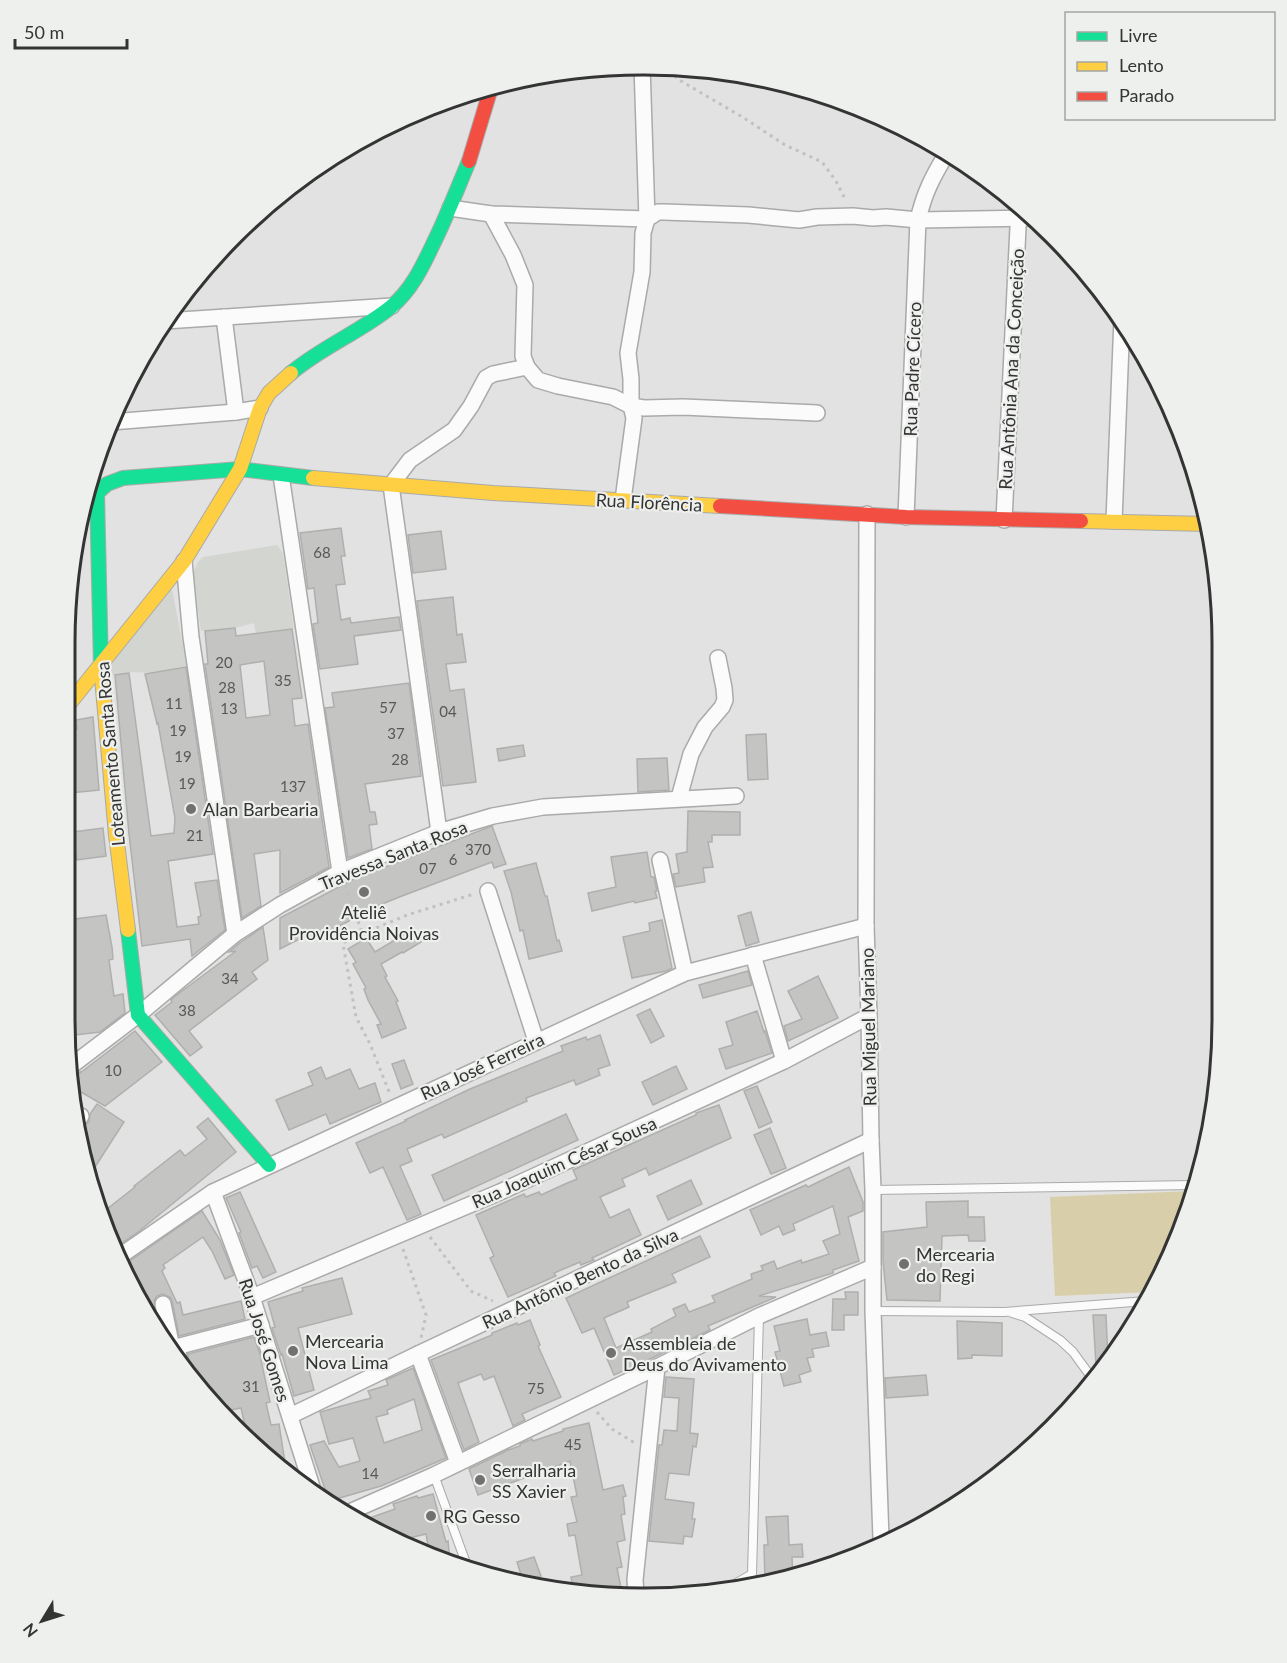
<svg xmlns="http://www.w3.org/2000/svg" width="1287" height="1663" viewBox="0 0 1287 1663" font-family="Lato,sans-serif">
<style>
.built{fill:#d2d5d0}
.green{fill:#d8cea9}
.building{fill:#c4c4c3;stroke:#afafae;stroke-width:1.5;fill-rule:evenodd}
.lines{fill:none;stroke-linecap:round;stroke-linejoin:round}
.lane-casing{stroke:#a9aaa9;stroke-width:10}
.street-casing{stroke:#a9aaa9;stroke-width:18}
.fast-casing{stroke:#a9aaa9;stroke-width:16}
.slow-casing{stroke:#a9aaa9;stroke-width:16}
.jam-casing{stroke:#a9aaa9;stroke-width:16}
.path{stroke:#c0c1c0;stroke-width:3;stroke-dasharray:3 4.5;stroke-linecap:butt}
.lane{stroke:#fafbfa;stroke-width:8}
.street{stroke:#fafbfa;stroke-width:15}
.fast{stroke:#16e098;stroke-width:14}
.slow{stroke:#ffcf43;stroke-width:14}
.jam{stroke:#f24e42;stroke-width:14}
.poi-dot{fill:#707170;stroke:#eef0ed;stroke-width:2}
.labels{text-anchor:middle;dominant-baseline:central;stroke-width:4.5;stroke-linejoin:round;paint-order:stroke}
.number-label{font-size:15px;fill:#575857}
.street-label{font-size:18px;fill:#333433;stroke:#eef0ed}
.poi-label{font-size:18px;fill:#333433;stroke:#eef0ed;text-anchor:start}
.rim{fill:none;stroke:#333433;stroke-width:3}
</style>
<rect width="100%" height="100%" fill="#e1e2e1"/>
<g class="built">
<polygon points="277,545 283,553 294,629 256,633 254,623 235,628 201,631 193,573 198,562 203,557"/>
<polygon points="170,579 187,667 151,673 133,672 96,678"/>
</g>
<polygon class="green" points="1192,1191 1179,1241 1151,1292 1055,1296 1050,1197"/>
<g class="building">
<polygon points="341,528 345,556 341,556 345,584 336,585 341,620 350,618 351,623 399,617 401,630 354,636 358,664 320,669 313,624 318,623 314,588 308,589 300,533"/>
<polygon points="441,531 446,569 413,573 408,535"/>
<polygon points="453,597 457,635 462,634 466,662 446,664 450,691 464,689 476,782 443,786 417,601"/>
<path d="M235,628L236,636L292,629L302,698L292,699L295,726L308,724L329,867L280,893V850L254,854L261,906L242,918L205,664H208L205,631ZM264,661L270,715L246,718L240,665Z"/>
<polygon points="186,667 213,854 168,861 177,927 199,924 198,917 201,916 195,883 217,880 225,930 192,956 190,939 142,946 129,834 115,675 129,673 151,836 174,833 175,818 158,723 157,724 145,674"/>
<polygon points="409,683 421,776 365,784 370,812 375,812 377,824 369,825 372,849 348,858 325,708 334,707 332,693"/>
<polygon points="93,717 99,790 70,793 65,756 65,731 77,729 76,720"/>
<polygon points="766,734 768,779 748,780 746,735"/>
<polygon points="523,745 525,756 499,761 497,749"/>
<polygon points="667,758 669,790 638,792 637,759"/>
<polygon points="688,811 740,812 740,835 712,835 712,842 708,842 713,867 703,868 705,882 676,887 673,874 679,873 676,854 687,852"/>
<polygon points="492,826 506,864 494,868 492,862 402,896 377,906 378,908 365,915 364,913 330,931 331,932 320,938 319,935 308,940 305,936 280,949 280,918 354,879 353,877 375,868 375,871"/>
<polygon points="103,828 106,856 77,860 73,832"/>
<polygon points="647,852 651,877 654,877 657,891 655,891 657,898 635,903 634,901 592,911 588,893 616,887 611,857"/>
<polygon points="536,863 545,896 547,896 557,941 559,940 562,951 529,959 523,930 520,931 511,892 504,871"/>
<polygon points="751,912 759,942 746,946 738,916"/>
<polygon points="106,915 112,947 113,959 109,960 114,996 123,994 125,1013 100,1032 67,1036 64,1020 65,924 76,923 75,919"/>
<polygon points="662,920 672,968 666,971 632,978 623,937 650,931 649,923"/>
<polygon points="263,927 268,960 252,972 257,979 189,1031 202,1047 190,1056 155,1015 172,1002 171,1000 174,997 236,951 229,952 241,942"/>
<polygon points="413,929 421,942 403,953 402,952 381,964 387,976 385,977 398,1001 396,1002 406,1028 382,1038 377,1025 381,1024 368,1000 364,989 366,988 353,964 356,962 348,949 366,938 375,952"/>
<polygon points="748,971 752,985 703,998 699,985"/>
<polygon points="818,976 838,1018 788,1041 784,1026 802,1019 788,991"/>
<polygon points="650,1009 664,1036 651,1043 637,1015"/>
<polygon points="757,1011 764,1032 765,1031 772,1053 726,1069 719,1049 733,1045 726,1022"/>
<polygon points="135,1031 162,1062 105,1106 74,1088 72,1076 80,1072 80,1073"/>
<polygon points="600,1035 610,1065 598,1069 600,1075 576,1085 574,1080 526,1098 527,1101 444,1138 442,1134 407,1149 412,1161 400,1166 421,1214 407,1220 383,1167 370,1173 356,1143 406,1121 405,1120 470,1089 563,1051 561,1046 586,1037 587,1040"/>
<polygon points="404,1060 413,1084 401,1089 392,1064"/>
<polygon points="676,1066 687,1089 653,1105 642,1082"/>
<polygon points="321,1067 326,1079 350,1069 359,1089 375,1083 381,1102 330,1124 326,1114 289,1130 276,1100 313,1085 308,1073"/>
<polygon points="757,1086 772,1122 759,1128 744,1091"/>
<polygon points="97,1104 124,1122 88,1178 84,1170 79,1130 89,1122 90,1114"/>
<polygon points="719,1105 731,1138 649,1175 646,1168 622,1179 625,1186 600,1197 610,1218 629,1209 641,1235 592,1258 594,1260 591,1261 581,1265 580,1262 554,1273 556,1276 508,1297 490,1258 494,1256 476,1215 524,1194 526,1197 539,1192 541,1195 565,1184 577,1179 573,1170 696,1115 696,1113"/>
<polygon points="566,1114 578,1140 444,1201 432,1175"/>
<polygon points="208,1118 236,1152 138,1232 116,1247 102,1213 135,1187 134,1186 180,1150 185,1156 207,1139 197,1127"/>
<polygon points="770,1128 786,1168 771,1174 754,1135"/>
<polygon points="849,1167 863,1202 863,1211 848,1217 859,1261 833,1270 833,1273 759,1296 776,1297 708,1326 710,1330 652,1358 614,1375 594,1328 582,1333 566,1298 700,1236 710,1257 672,1274 676,1282 627,1302 629,1307 604,1318 616,1348 652,1332 651,1329 676,1316 673,1309 685,1304 689,1312 715,1302 712,1296 752,1279 751,1274 763,1270 761,1266 774,1261 777,1269 801,1260 802,1263 829,1254 823,1241 840,1234 833,1206 793,1224 795,1230 783,1235 779,1226 761,1235 750,1210 806,1185 808,1187"/>
<polygon points="691,1180 702,1204 668,1220 657,1196"/>
<polygon points="240,1192 276,1272 263,1278 257,1266 252,1268 239,1233 241,1232 226,1198"/>
<polygon points="968,1201 968,1217 984,1217 985,1241 969,1241 968,1235 942,1236 940,1301 887,1300 883,1261 883,1232 927,1227 926,1202"/>
<polygon points="202,1211 220,1240 234,1275 225,1279 212,1251 203,1237 163,1265 165,1268 162,1271 177,1303 180,1302 183,1315 241,1301 245,1319 179,1336 172,1301 170,1297 162,1294 157,1296 154,1301 158,1330 142,1309 124,1265"/>
<polygon points="342,1278 352,1314 298,1328 314,1390 294,1396 282,1354 281,1355 272,1328 275,1327 268,1302 303,1291 302,1288"/>
<polygon points="845,1292 858,1292 858,1315 844,1315 844,1330 832,1330 833,1299 846,1299"/>
<polygon points="1093,1315 1106,1315 1108,1362 1106,1365 1096,1365"/>
<polygon points="807,1319 810,1335 826,1332 829,1346 812,1349 814,1357 807,1358 811,1371 799,1375 801,1382 784,1386 775,1352 780,1351 774,1326"/>
<polygon points="530,1320 540,1345 538,1346 561,1397 522,1414 525,1420 513,1426 494,1376 484,1380 481,1374 458,1383 479,1442 464,1450 431,1360 492,1335 492,1333 517,1323 518,1325"/>
<polygon points="957,1321 1002,1323 1002,1356 972,1355 972,1358 958,1359"/>
<polygon points="254,1337 262,1360 261,1360 270,1402 266,1403 271,1425 279,1424 286,1469 248,1439 241,1408 221,1412 185,1365 188,1360 188,1354"/>
<path d="M413,1368L446,1458L381,1486L329,1501L310,1445L324,1441L339,1467L360,1461L353,1438L329,1444L320,1412L371,1398L368,1391L388,1385L386,1380ZM414,1399L422,1430L384,1443L376,1417L388,1414L387,1410Z"/>
<polygon points="926,1375 928,1395 886,1398 885,1378"/>
<polygon points="666,1377 694,1379 690,1433 698,1434 696,1447 693,1446 689,1475 669,1473 665,1499 694,1503 692,1519 695,1519 692,1537 684,1536 683,1544 649,1541 659,1445 662,1445 664,1430 677,1431 679,1398 664,1397"/>
<polygon points="589,1423 603,1490 623,1485 626,1496 623,1497 625,1514 621,1515 625,1540 617,1542 622,1567 617,1568 622,1593 615,1595 573,1589 571,1577 582,1575 575,1535 569,1536 567,1524 577,1522 571,1497 577,1496 570,1461 478,1495 469,1469 508,1450 520,1446 520,1444 532,1439 533,1441 563,1431 563,1429"/>
<polygon points="433,1494 446,1542 448,1541 450,1561 429,1552 426,1534 401,1540 358,1522 395,1509 393,1504 417,1496 418,1498"/>
<polygon points="788,1516 789,1545 802,1544 803,1557 792,1557 793,1579 765,1582 764,1545 768,1545 766,1517"/>
<polygon points="534,1557 541,1576 523,1581 517,1562"/>
</g>
<g class="lines">
<g class="lane-casing">
<g id="lane">
<polyline points="873,1190 1194,1185"/>
<polyline points="873,1311 1004,1312 1146,1301"/>
<polyline points="1012,1313 1025,1317 1060,1340 1073,1352 1089,1374 1095,1378"/>
<polyline points="434,1475 467,1566"/>
<polyline points="733,1585 752,1574 759,1316"/>
</g>
</g>
<g class="street-casing">
<g id="street">
<polyline points="450,208 491,214 647,219 642,65"/>
<polyline points="491,214 513,255 525,285 523,356 527,367 538,380 558,386 613,397 631,406 634,418 623,500"/>
<polyline points="224,317 236,412"/>
<polyline points="165,321 392,306"/>
<polyline points="817,413 683,407 644,408 631,406 631,379 628,353 642,272 643,233 647,219 658,212 664,212 748,215 799,220 817,217 853,216 873,218 886,217 918,220 1033,218"/>
<polyline points="111,422 236,412 260,408"/>
<polyline points="281,475 340,872"/>
<polyline points="867,514 866,926 869,1016 871,1140 873,1190 873,1311 881,1539"/>
<path d="M906,517L918,220C924,193 933,176 947,153"/>
<polyline points="1004,520 1019,206"/>
<polyline points="1114,521 1122,318"/>
<polyline points="184,561 191,637 235,934"/>
<polyline points="679,798 691,754 705,727 722,707 725,700 724,688 718,658"/>
<polyline points="439,832 391,485 410,460 454,430 471,406 486,378 493,374 527,367"/>
<polyline points="660,860 685,973"/>
<polyline points="488,891 536,1041"/>
<polyline points="753,955 784,1061"/>
<polyline points="71,1066 138,1015 235,934 280,905 340,872 439,832 493,816 543,807 736,796"/>
<polyline points="78,1120 81,1116"/>
<polyline points="213,1192 252,1297 313,1490"/>
<polyline points="120,1256 213,1192 685,973 866,926"/>
<polyline points="252,1297 500,1192 784,1061 869,1016"/>
<polyline points="163,1304 172,1348 178,1351 179,1357"/>
<polyline points="172,1348 261,1325"/>
<polyline points="418,1354 458,1463"/>
<polyline points="290,1416 418,1354 871,1140"/>
<polyline points="345,1514 434,1475 657,1367 759,1316 873,1267"/>
<polyline points="636,1595 635,1580 657,1367"/>
</g>
</g>
<g class="fast-casing">
<g id="fast">
<path d="M291,373C322,347 360,332 391,307C413,289 424,263 436,238C448,213 458,187 469,161"/>
<polyline points="101,667 97,493 107,484 123,478 240,469 313,478"/>
<polyline points="128,930 138,1015 269,1165"/>
</g>
</g>
<g class="slow-casing">
<g id="slow">
<polyline points="313,478 493,493 720,506"/>
<polyline points="1081,521 1207,524"/>
<polyline points="101,667 116,835 128,930"/>
<polyline points="65,709 184,561 240,469 260,408 269,393 291,373"/>
</g>
</g>
<g class="jam-casing">
<g id="jam">
<polyline points="469,161 491,88"/>
<polyline points="720,506 906,517 1081,521"/>
</g>
</g>
<g class="path">
<polyline points="663,66 681,81 744,118 785,145 822,162 836,181 846,201"/>
<polyline points="345,886 362,932 351,936 343,944 356,1017 370,1044 390,1094"/>
<polyline points="362,932 374,929 407,915 474,894"/>
<polyline points="430,1237 471,1291 493,1301"/>
<polyline points="403,1249 426,1315 421,1338"/>
<polyline points="597,1412 612,1429 635,1443"/>
</g>
<use href="#lane" class="lane"/>
<use href="#street" class="street"/>
<use href="#fast" class="fast"/>
<use href="#slow" class="slow"/>
<use href="#jam" class="jam"/>
</g>
<g class="poi-dot">
<circle cx="191" cy="809" r="6"/>
<circle cx="364" cy="892" r="6"/>
<circle cx="904" cy="1264" r="6"/>
<circle cx="293" cy="1351" r="6"/>
<circle cx="611" cy="1353" r="6"/>
<circle cx="480" cy="1480" r="6"/>
<circle cx="431" cy="1516" r="6"/>
</g>
<g class="labels">
<g class="number-label">
<text x="322" y="552">68</text>
<text x="224" y="662">20</text>
<text x="283" y="680">35</text>
<text x="227" y="687">28</text>
<text x="174" y="703">11</text>
<text x="388" y="707">57</text>
<text x="229" y="708">13</text>
<text x="448" y="711">04</text>
<text x="178" y="730">19</text>
<text x="396" y="733">37</text>
<text x="183" y="756">19</text>
<text x="400" y="759">28</text>
<text x="187" y="783">19</text>
<text x="293" y="786">137</text>
<text x="195" y="835">21</text>
<text x="478" y="849">370</text>
<text x="453" y="859">6</text>
<text x="428" y="868">07</text>
<text x="230" y="978">34</text>
<text x="187" y="1010">38</text>
<text x="113" y="1070">10</text>
<text x="251" y="1386">31</text>
<text x="536" y="1388">75</text>
<text x="573" y="1444">45</text>
<text x="370" y="1473">14</text>
</g>
<g class="street-label">
<text transform="translate(912 369) rotate(-88)">Rua Padre Cícero</text>
<text transform="translate(1011 369) rotate(-87)">Rua Antônia Ana da Conceição</text>
<text transform="translate(649 502) rotate(3)">Rua Florência</text>
<text transform="translate(110 754) rotate(-95)">Loteamento Santa Rosa</text>
<text transform="translate(393 855) rotate(-22)">Travessa Santa Rosa</text>
<text transform="translate(868 1027) rotate(-91)">Rua Miguel Mariano</text>
<text transform="translate(482 1066) rotate(-25)">Rua José Ferreira</text>
<text transform="translate(564 1162) rotate(-24)">Rua Joaquim César Sousa</text>
<text transform="translate(580 1278) rotate(-25)">Rua Antônio Bento da Silva</text>
<text transform="translate(265 1340) rotate(72)">Rua José Gomes</text>
</g>
<g class="poi-label">
<text x="203" y="809">Alan Barbearia</text>
<text x="364" y="912" text-anchor="middle">Ateliê<tspan x="364" dy="21">Providência Noivas</tspan></text>
<text x="916" y="1254">Mercearia<tspan x="916" dy="21">do Regi</tspan></text>
<text x="305" y="1341">Mercearia<tspan x="305" dy="21">Nova Lima</tspan></text>
<text x="623" y="1343">Assembleia de<tspan x="623" dy="21">Deus do Avivamento</tspan></text>
<text x="492" y="1470">Serralharia<tspan x="492" dy="21">SS Xavier</tspan></text>
<text x="443" y="1516">RG Gesso</text>
</g>
</g>
<path d="M0 0H1287V1663H0ZM643 75H644A568 568 0 0 1 1212 643V1020A568 568 0 0 1 644 1588H643A568 568 0 0 1 75 1020V643A568 568 0 0 1 643 75Z" fill="#eef0ed" fill-rule="evenodd"/>
<path class="rim" d="M643 75H644A568 568 0 0 1 1212 643V1020A568 568 0 0 1 644 1588H643A568 568 0 0 1 75 1020V643A568 568 0 0 1 643 75Z"/>
<rect x="1065" y="12" width="210" height="108" fill="#eef0ed" stroke="#a3a5a3" stroke-width="1.5"/>
<rect x="1077" y="32" width="30" height="9" fill="#16e098" stroke="#a3a5a3" stroke-width="1.5"/>
<text x="1119" y="42" font-size="18" fill="#333433">Livre</text>
<rect x="1077" y="62" width="30" height="9" fill="#ffcf43" stroke="#a3a5a3" stroke-width="1.5"/>
<text x="1119" y="72" font-size="18" fill="#333433">Lento</text>
<rect x="1077" y="92" width="30" height="9" fill="#f24e42" stroke="#a3a5a3" stroke-width="1.5"/>
<text x="1119" y="102" font-size="18" fill="#333433">Parado</text>
<g transform="translate(42 1621) rotate(232)" stroke="#eef0ed" stroke-width="4.5" paint-order="stroke">
<path d="M0-4.5L10 22L0 15L-10 22Z" fill="#333433"/>
<text y="-9" font-size="16" font-weight="bold" text-anchor="middle" fill="#333433">N</text>
</g>
<path d="M15 39v9h112v-9" fill="none" stroke="#333433" stroke-width="3"/>
<text x="24" y="39" font-size="18" fill="#333433" stroke="#eef0ed" stroke-width="4.5" paint-order="stroke">50 m</text>
</svg>
